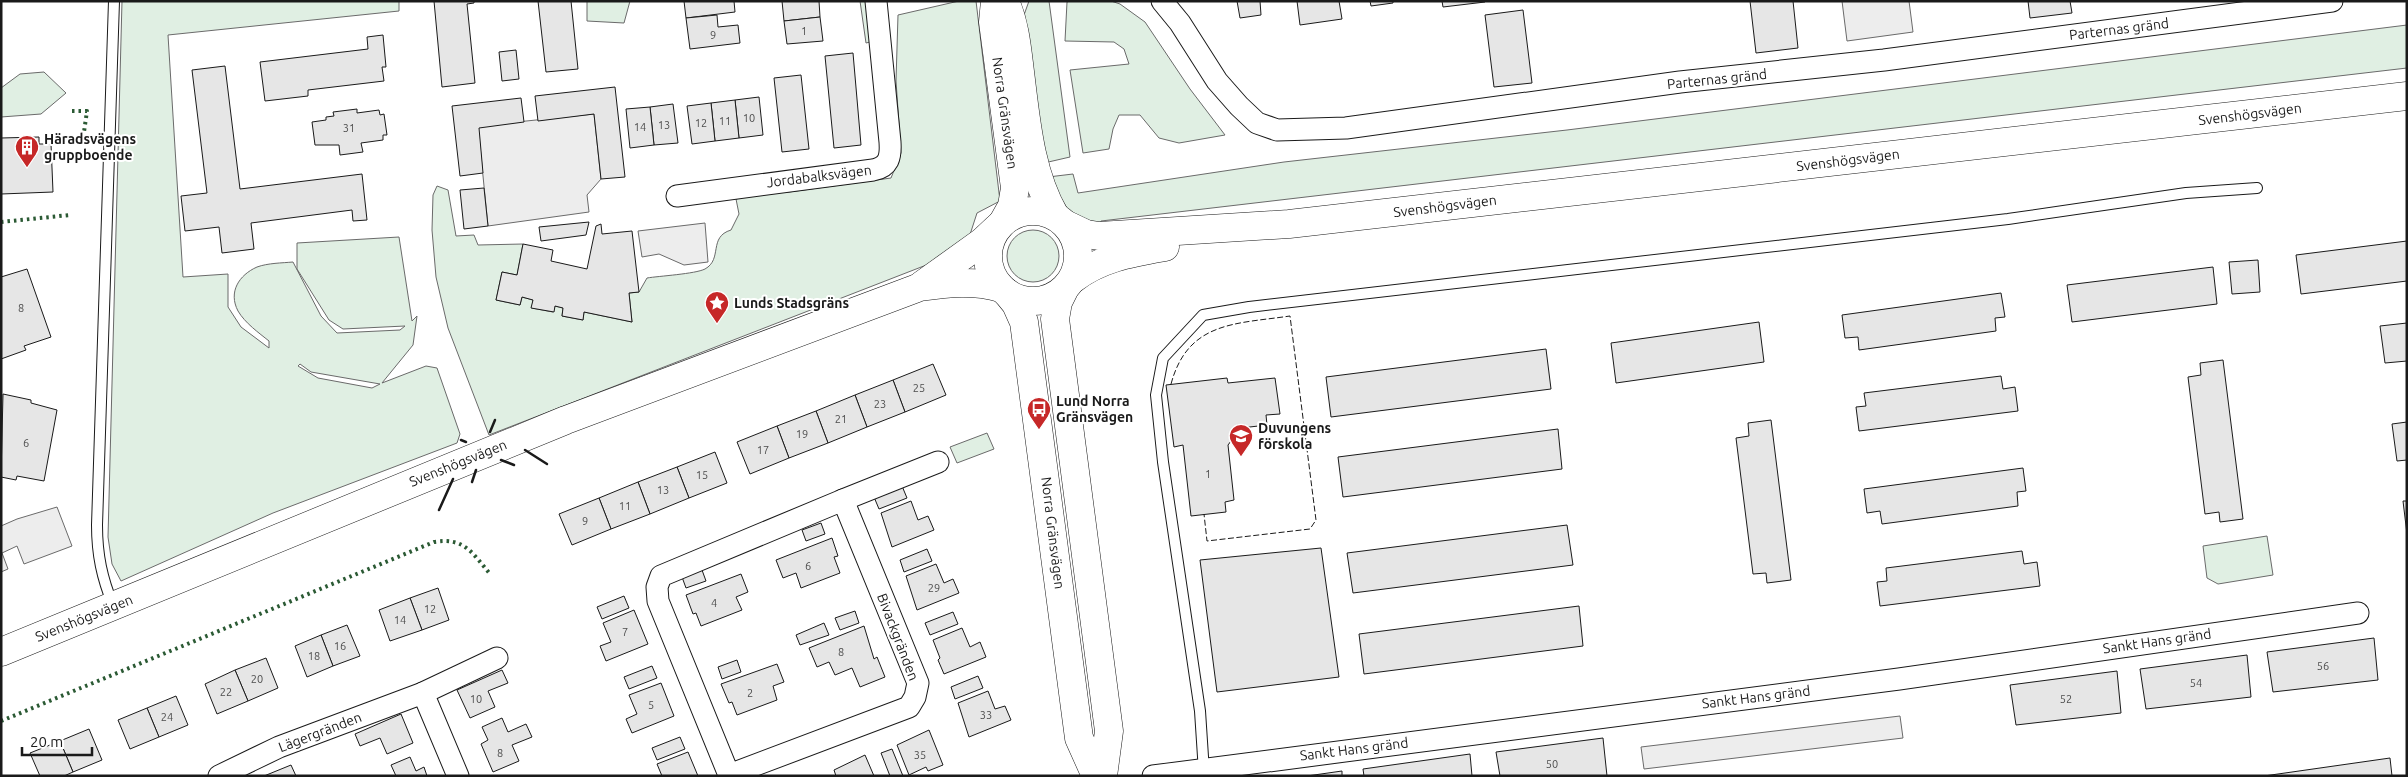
<svg xmlns="http://www.w3.org/2000/svg" width="2408" height="777" viewBox="0 0 2408 777" font-family="Ubuntu,sans-serif">
<style>
.green{fill:#e0efe3;stroke:#6a6a6a;fill-rule:evenodd}
.parking{fill:#ededed;stroke:#6a6a6a}
.building{fill:#e6e6e6;stroke:#1a1a1a}
.lines{fill:none;stroke-linecap:round;stroke-linejoin:round}
.lane-casing{stroke:#1a1a1a;stroke-width:12}
.street-casing{stroke:#1a1a1a;stroke-width:23}
.secondary-casing{stroke:#1a1a1a;stroke-width:29}
.lane{stroke:#fff;stroke-width:10}
.street{stroke:#fff;stroke-width:21}
.secondary{stroke:#fff;stroke-width:28}
.hedge{stroke:#2b5a34;stroke-width:4;stroke-dasharray:2.5 4;stroke-linecap:butt}
.fence{stroke:#1a1a1a;stroke-width:1;stroke-dasharray:6 2.5;stroke-linecap:butt}
.wall{stroke:#1a1a1a;stroke-width:2.5}
.labels{text-anchor:middle;dominant-baseline:central;stroke-width:4;stroke-linejoin:round;paint-order:stroke}
.number-label{font-size:11px;fill:#4d4d4d}
.street-label{font-size:14px;fill:#1a1a1a;stroke:#fff}
.poi-label{font-size:14px;font-weight:bold;fill:#1a1a1a;stroke:#fff;text-anchor:start}
</style>
<rect width="100%" height="100%" fill="#fff"/>
<g class="green">
<path d="M122,1H399V11L168,35L183,277L228,274V307L241,327L269,348V341C259,333 245,323 238,311C228,292 239,275 257,267C268,263 282,263 293,262L321,316L337,333L400,330L405,326L343,329L329,320L297,269V243L399,237L412,321L417,316L413,345L382,383L426,366L437,368L460,434L457,443L273,513L121,581L112,564L108,537ZM300,364L311,372L380,384L372,388L318,378L298,366Z"/>
<polygon points="587,1 630,1 624,23 587,21"/>
<polygon points="860,1 866,1 870,42 866,43"/>
<path d="M959,1H976L1000,201L977,213L965,250L489,435L448,328L436,277L432,230L433,195L437,186L448,190L456,236L474,235L478,245L523,244L517,275L502,272L496,300L520,305L522,297L533,300L532,308L553,312L555,306L563,308L562,316L583,320L584,312L632,322L629,293L639,292L647,278C659,276 695,274 705,269C723,259 708,237 731,230L739,214L736,199L765,192H789L891,178L901,153L896,81L898,15Z"/>
<polygon points="1029,1 1049,1 1070,157 1044,163 1024,15"/>
<polygon points="1069,1 1111,1 1120,4 1145,22 1190,89 1225,135 1179,143 1159,138 1140,115 1119,115 1113,129 1109,149 1083,153 1070,70 1129,64 1124,49 1114,42 1065,41 1067,2"/>
<polygon points="2407,25 2407,68 1101,221 1101,225 1070,213 1048,177 1073,174 1078,193 1284,162 1567,130"/>
<polygon points="44,72 66,93 41,114 1,117 1,88 20,74"/>
<circle cx="1033" cy="256" r="26"/>
<polygon points="987,433 994,449 957,463 950,447"/>
<polygon points="2267,536 2273,575 2218,584 2207,578 2203,546"/>
</g>
<g class="parking">
<polygon points="1842,1 1909,1 1913,32 1847,41"/>
<polygon points="594,114 601,179 587,195 589,212 488,226 478,126"/>
<polygon points="705,223 708,262 684,265 659,254 642,257 638,231"/>
<polygon points="57,507 72,546 24,564 17,546 2,553 8,569 1,572 1,526 17,519"/>
<polygon points="1900,716 1903,738 1644,769 1641,747"/>
</g>
<g class="building">
<polygon points="434,1 474,1 474,3 467,4 475,83 442,87"/>
<polygon points="538,1 571,1 578,69 546,72"/>
<polygon points="684,1 734,1 735,12 686,18"/>
<polygon points="782,1 819,1 820,17 784,21"/>
<polygon points="1237,1 1260,1 1261,15 1240,18"/>
<polygon points="1297,1 1339,1 1342,19 1300,25"/>
<polygon points="1370,1 1393,1 1393,3 1371,6"/>
<polygon points="1442,1 1485,1 1485,2 1443,7"/>
<polygon points="1750,1 1793,1 1798,48 1756,53"/>
<polygon points="2028,1 2070,1 2072,13 2030,18"/>
<polygon points="1523,10 1532,83 1494,87 1485,15"/>
<polygon points="717,15 718,27 738,25 740,43 690,49 686,18"/>
<polygon points="820,17 823,41 787,44 784,21"/>
<polygon points="383,35 386,67 382,67 384,81 308,90 308,96 265,101 260,62 368,49 367,37"/>
<polygon points="516,50 519,79 502,81 499,52"/>
<polygon points="853,53 861,145 834,148 825,56"/>
<polygon points="225,66 240,189 362,174 367,220 353,221 352,210 251,223 254,249 222,253 219,227 185,231 181,196 207,193 192,70"/>
<polygon points="801,75 809,149 782,152 774,78"/>
<polygon points="615,87 625,177 601,179 594,114 538,121 535,96"/>
<polygon points="759,97 763,135 739,138 735,100"/>
<polygon points="521,98 524,122 479,128 483,173 460,176 452,106"/>
<polygon points="735,100 739,138 715,141 711,103"/>
<polygon points="711,103 715,141 692,144 687,106"/>
<polygon points="673,104 678,143 654,145 650,107"/>
<polygon points="650,107 654,145 630,148 626,109"/>
<polygon points="357,109 357,113 379,110 380,115 384,114 387,135 383,135 383,140 361,143 363,152 340,155 339,145 315,145 312,122 326,120 326,117 334,116 333,112"/>
<polygon points="39,137 39,144 51,144 53,192 1,194 1,138"/>
<polygon points="484,188 488,226 464,229 460,190"/>
<polygon points="589,222 586,235 541,241 539,227"/>
<polygon points="601,224 602,234 632,231 639,292 629,293 632,322 584,312 583,320 562,316 563,308 555,306 554,312 531,308 533,300 522,297 520,305 496,300 502,272 517,275 523,244 553,250 551,261 587,269 596,226"/>
<polygon points="2407,241 2407,281 2301,294 2296,255"/>
<polygon points="2258,260 2260,292 2232,294 2229,262"/>
<polygon points="2213,267 2217,304 2072,322 2067,285"/>
<polygon points="27,269 51,337 24,346 26,350 1,359 1,277"/>
<polygon points="2001,293 2005,317 1995,318 1996,331 1859,350 1858,337 1845,338 1842,315"/>
<polygon points="1759,322 1764,362 1616,383 1611,343"/>
<polygon points="2407,323 2407,361 2385,363 2380,326"/>
<polygon points="1546,349 1551,389 1331,417 1326,377"/>
<polygon points="2223,360 2243,519 2220,522 2219,512 2205,514 2188,377 2201,375 2200,363"/>
<polygon points="933,364 946,395 905,412 893,380"/>
<polygon points="2001,376 2003,389 2015,387 2018,411 1859,431 1856,407 1866,406 1864,393"/>
<polygon points="1227,378 1228,383 1275,378 1280,414 1266,415 1267,425 1241,428 1228,445 1234,500 1225,502 1226,512 1191,516 1183,445 1174,447 1166,385"/>
<polygon points="893,380 905,412 867,427 855,395"/>
<polygon points="3,394 31,400 31,403 57,410 44,481 17,476 16,480 1,477"/>
<polygon points="855,395 867,427 828,443 816,411"/>
<polygon points="816,411 828,443 789,458 777,426"/>
<polygon points="1771,420 1791,580 1767,583 1766,573 1753,574 1736,438 1749,436 1748,423"/>
<polygon points="2407,422 2407,460 2397,461 2392,424"/>
<polygon points="777,426 789,458 750,474 737,442"/>
<polygon points="1558,429 1562,469 1343,497 1338,457"/>
<polygon points="715,452 727,483 689,498 677,467"/>
<polygon points="677,467 689,498 650,514 638,482"/>
<polygon points="2023,468 2026,491 2017,492 2018,506 1882,524 1880,511 1867,513 1864,489"/>
<polygon points="638,482 650,514 611,529 599,498"/>
<polygon points="902,486 907,498 879,509 874,497"/>
<polygon points="599,498 611,529 572,545 559,514"/>
<polygon points="911,501 918,520 928,516 934,530 892,547 881,513"/>
<polygon points="2403,501 2407,501 2407,534"/>
<polygon points="821,523 825,534 806,541 802,530"/>
<polygon points="1567,525 1573,565 1353,593 1347,553"/>
<polygon points="832,538 838,556 834,557 840,573 801,588 796,573 783,578 776,560"/>
<polygon points="1321,548 1339,677 1217,692 1200,560"/>
<polygon points="927,549 932,561 904,572 900,560"/>
<polygon points="2022,551 2024,564 2037,562 2040,586 1880,606 1877,582 1887,581 1886,568"/>
<polygon points="936,564 944,583 953,579 959,593 917,610 906,576"/>
<polygon points="702,570 706,581 686,588 682,577"/>
<polygon points="741,574 748,592 736,597 742,610 701,626 696,613 693,614 686,595"/>
<polygon points="438,588 449,620 422,630 410,598"/>
<polygon points="624,596 629,608 602,619 597,607"/>
<polygon points="410,598 422,630 390,641 379,610"/>
<polygon points="1579,606 1583,646 1364,674 1359,634"/>
<polygon points="634,610 648,644 606,661 600,646 611,642 603,623"/>
<polygon points="855,611 859,623 840,630 835,618"/>
<polygon points="953,612 958,624 930,635 925,623"/>
<polygon points="824,623 829,635 800,645 796,635"/>
<polygon points="347,625 360,656 333,666 321,635"/>
<polygon points="864,626 874,659 877,657 885,677 860,687 852,668 835,675 829,662 817,667 809,648"/>
<polygon points="962,628 970,647 980,642 986,657 944,674 938,660 940,658 933,640"/>
<polygon points="321,635 333,666 307,677 295,646"/>
<polygon points="2374,638 2378,680 2273,692 2267,652"/>
<polygon points="2247,655 2251,697 2146,709 2140,669"/>
<polygon points="266,658 278,688 248,701 235,670"/>
<polygon points="737,660 741,672 722,679 718,667"/>
<polygon points="777,664 784,682 773,686 777,700 737,715 732,702 729,703 721,684"/>
<polygon points="652,666 657,678 629,689 624,677"/>
<polygon points="235,670 248,701 217,714 205,684"/>
<polygon points="502,670 508,683 488,691 495,707 470,718 457,690"/>
<polygon points="2117,671 2121,713 2016,725 2010,685"/>
<polygon points="978,676 983,688 955,699 951,687"/>
<polygon points="661,683 674,716 632,733 626,719 637,714 629,695"/>
<polygon points="988,691 995,709 1005,706 1011,720 969,737 958,703"/>
<polygon points="176,696 188,725 159,737 147,708"/>
<polygon points="147,708 159,737 130,749 118,720"/>
<polygon points="401,714 413,743 387,754 380,738 360,746 355,734"/>
<polygon points="502,718 508,732 526,724 532,737 512,745 519,761 493,772 481,744 488,740 482,727"/>
<polygon points="89,729 102,760 73,772 60,741"/>
<polygon points="929,730 943,765 928,771 926,767 909,775 897,745"/>
<polygon points="680,737 685,749 657,760 652,748"/>
<polygon points="1603,738 1607,776 1500,776 1496,752"/>
<polygon points="60,741 73,772 64,776 40,776 30,753"/>
<polygon points="892,749 903,776 890,776 881,753"/>
<polygon points="688,752 698,776 662,776 657,764"/>
<polygon points="1470,754 1472,776 1364,776 1363,769"/>
<polygon points="865,755 874,776 836,776 834,770"/>
<polygon points="410,757 416,771 424,767 427,776 396,776 391,765"/>
<polygon points="2390,758 2392,776 2264,776"/>
<polygon points="291,765 296,776 264,776"/>
<polygon points="1342,771 1342,776 1307,776"/>
</g>
<g class="lines">
<g class="lane-casing">
<g id="lane">
<path d="M113,605C102,578 97,555 97,525L114,1"/>
<polyline points="1204,772 1200,711 1163,462 1156,395 1163,358 1203,315 1249,307 2008,219 2186,193 2257,188"/>
</g>
</g>
<g class="street-casing">
<g id="street">
<polyline points="1162,1 1180,23 1217,81 1239,106 1257,123 1277,130 1346,128 1680,82 1884,60 2332,1"/>
<path d="M677,196L873,170C889,167 891,157 890,142L876,1"/>
<polyline points="843,500 938,462"/>
<polyline points="423,693 497,658"/>
<polyline points="729,775 909,707 915,697 918,683 843,500 661,576 657,587 658,601 729,775 730,776"/>
<polyline points="219,776 279,747 423,693 458,776"/>
<polyline points="1153,776 1899,679 2358,613"/>
</g>
</g>
<g class="secondary-casing">
<g id="secondary">
<polyline points="995,1 993,22 1015,188 1012,206 1003,222"/>
<path d="M1005,1C1015,24 1017,47 1020,72C1026,120 1030,173 1055,216"/>
<circle cx="1033" cy="256" r="45"/>
<polyline points="1067,225 1086,234 1099,236 1289,224 2407,96"/>
<path d="M1073,279C1100,258 1131,253 1165,247"/>
<polyline points="922,285 982,242 997,228"/>
<polyline points="1064,290 1058,302 1055,319 1109,731 1103,776"/>
<polyline points="1007,293 1016,304 1024,322 1079,738 1096,776"/>
<path d="M1,652L566,420L920,287C949,283 973,280 1001,288"/>
</g>
</g>
<use href="#lane" class="lane"/>
<use href="#street" class="street"/>
<use href="#secondary" class="secondary"/>
<g class="hedge">
<polyline points="72,111 87,111 84,132"/>
<polyline points="1,222 70,215"/>
<path d="M1,721L434,542C465,537 472,553 491,575"/>
</g>
<path class="fence" d="M1171,384C1188,321 1236,324 1290,316L1316,520L1310,529L1207,541L1204,514"/>
<g class="wall">
<polyline points="490,432 495,420"/>
<polyline points="461,440 466,442"/>
<polyline points="525,450 547,464"/>
<polyline points="501,460 514,465"/>
<polyline points="472,482 476,470"/>
<polyline points="439,510 453,479"/>
</g>
</g>
<defs>
<g id="building-pin" transform="scale(1.25)"><path d="M0 17L-7.5 6A9.5 9.5 0 1 1 7.5 6Z" fill="#c62828" stroke="#fff"/><path d="M-4-6H4V6H1V3H-1V6H-4ZM-2.5-4.3h1.7v1.8h-1.7ZM.8-4.3h1.7v1.8H.8ZM-2.5-1h1.7V.8h-1.7ZM.8-1h1.7V.8H.8Z" fill="#fff"/></g>
<g id="sight-pin" transform="scale(1.25)"><path d="M0 17L-7.5 6A9.5 9.5 0 1 1 7.5 6Z" fill="#c62828" stroke="#fff"/><path d="M0-6L1.8-2.2L6-1.7L2.9 1.2L3.7 5.4L0 3.3L-3.7 5.4L-2.9 1.2L-6-1.7L-1.8-2.2Z" fill="#fff"/></g>
<g id="bus-pin" transform="scale(1.25)"><path d="M0 17L-7.5 6A9.5 9.5 0 1 1 7.5 6Z" fill="#c62828" stroke="#fff"/><path d="M-5-6H5V4H4V6H2V4H-2V6H-4V4H-5ZM-3.5-4V0h7V-4ZM-3.5 1.2v1.5H-2V1.2ZM2 1.2v1.5H3.5V1.2Z" fill="#fff"/></g>
<g id="school-pin" transform="scale(1.25)"><path d="M0 17L-7.5 6A9.5 9.5 0 1 1 7.5 6Z" fill="#c62828" stroke="#fff"/><path d="M0-5L7-2L0 1L-7-2ZM-4 1L0 2.5L4 1V4Q0 6-4 4Z" fill="#fff"/></g>
</defs>
<g fill-rule="evenodd">
<use href="#building-pin" x="27" y="147"/>
<use href="#sight-pin" x="717" y="303"/>
<use href="#bus-pin" x="1039" y="409"/>
<use href="#school-pin" x="1241" y="436"/>
</g>
<g class="labels">
<g class="number-label">
<text x="804" y="31">1</text>
<text x="713" y="35">9</text>
<text x="749" y="118">10</text>
<text x="725" y="121">11</text>
<text x="701" y="123">12</text>
<text x="664" y="125">13</text>
<text x="640" y="127">14</text>
<text x="349" y="128">31</text>
<text x="21" y="308">8</text>
<text x="919" y="388">25</text>
<text x="880" y="404">23</text>
<text x="841" y="419">21</text>
<text x="802" y="434">19</text>
<text x="26" y="443">6</text>
<text x="763" y="450">17</text>
<text x="1208" y="474">1</text>
<text x="702" y="475">15</text>
<text x="663" y="490">13</text>
<text x="625" y="506">11</text>
<text x="585" y="521">9</text>
<text x="808" y="566">6</text>
<text x="934" y="588">29</text>
<text x="714" y="603">4</text>
<text x="430" y="609">12</text>
<text x="400" y="620">14</text>
<text x="625" y="632">7</text>
<text x="340" y="646">16</text>
<text x="841" y="652">8</text>
<text x="314" y="656">18</text>
<text x="2323" y="666">56</text>
<text x="257" y="679">20</text>
<text x="2196" y="683">54</text>
<text x="226" y="692">22</text>
<text x="750" y="693">2</text>
<text x="476" y="699">10</text>
<text x="2066" y="699">52</text>
<text x="651" y="705">5</text>
<text x="986" y="715">33</text>
<text x="167" y="717">24</text>
<text x="500" y="753">8</text>
<text x="920" y="755">35</text>
<text x="1552" y="764">50</text>
</g>
<g class="street-label">
<text transform="translate(2119 29) rotate(-7)">Parternas gränd</text>
<text transform="translate(1717 79) rotate(-6)">Parternas gränd</text>
<text transform="translate(1005 113) rotate(82)">Norra Gränsvägen</text>
<text transform="translate(2250 114) rotate(-7)">Svenshögsvägen</text>
<text transform="translate(1848 160) rotate(-7)">Svenshögsvägen</text>
<text transform="translate(819 176) rotate(-7)">Jordabalksvägen</text>
<text transform="translate(1445 206) rotate(-7)">Svenshögsvägen</text>
<text transform="translate(458 463) rotate(-22)">Svenshögsvägen</text>
<text transform="translate(1053 533) rotate(83)">Norra Gränsvägen</text>
<text transform="translate(84 618) rotate(-22)">Svenshögsvägen</text>
<text transform="translate(898 637) rotate(69)">Bivackgränden</text>
<text transform="translate(2157 641) rotate(-8)">Sankt Hans gränd</text>
<text transform="translate(1756 697) rotate(-7)">Sankt Hans gränd</text>
<text transform="translate(320 732) rotate(-21)">Lägergränden</text>
<text transform="translate(1354 749) rotate(-7)">Sankt Hans gränd</text>
</g>
<g class="poi-label">
<text x="44" y="139">Häradsvägens<tspan x="44" dy="16">gruppboende</tspan></text>
<text x="734" y="303">Lunds Stadsgräns</text>
<text x="1056" y="401">Lund Norra<tspan x="1056" dy="16">Gränsvägen</tspan></text>
<text x="1258" y="428">Duvungens<tspan x="1258" dy="16">förskola</tspan></text>
</g>
</g>
<rect width="2408" height="777" fill="none" stroke="#1a1a1a" stroke-width="5"/>
<path d="M22 747v8h70v-8" fill="none" stroke="#1a1a1a" stroke-width="2.5"/>
<text x="30" y="747" font-size="15" fill="#1a1a1a" stroke="#ffffff" stroke-width="4" paint-order="stroke">20 m</text>
</svg>
